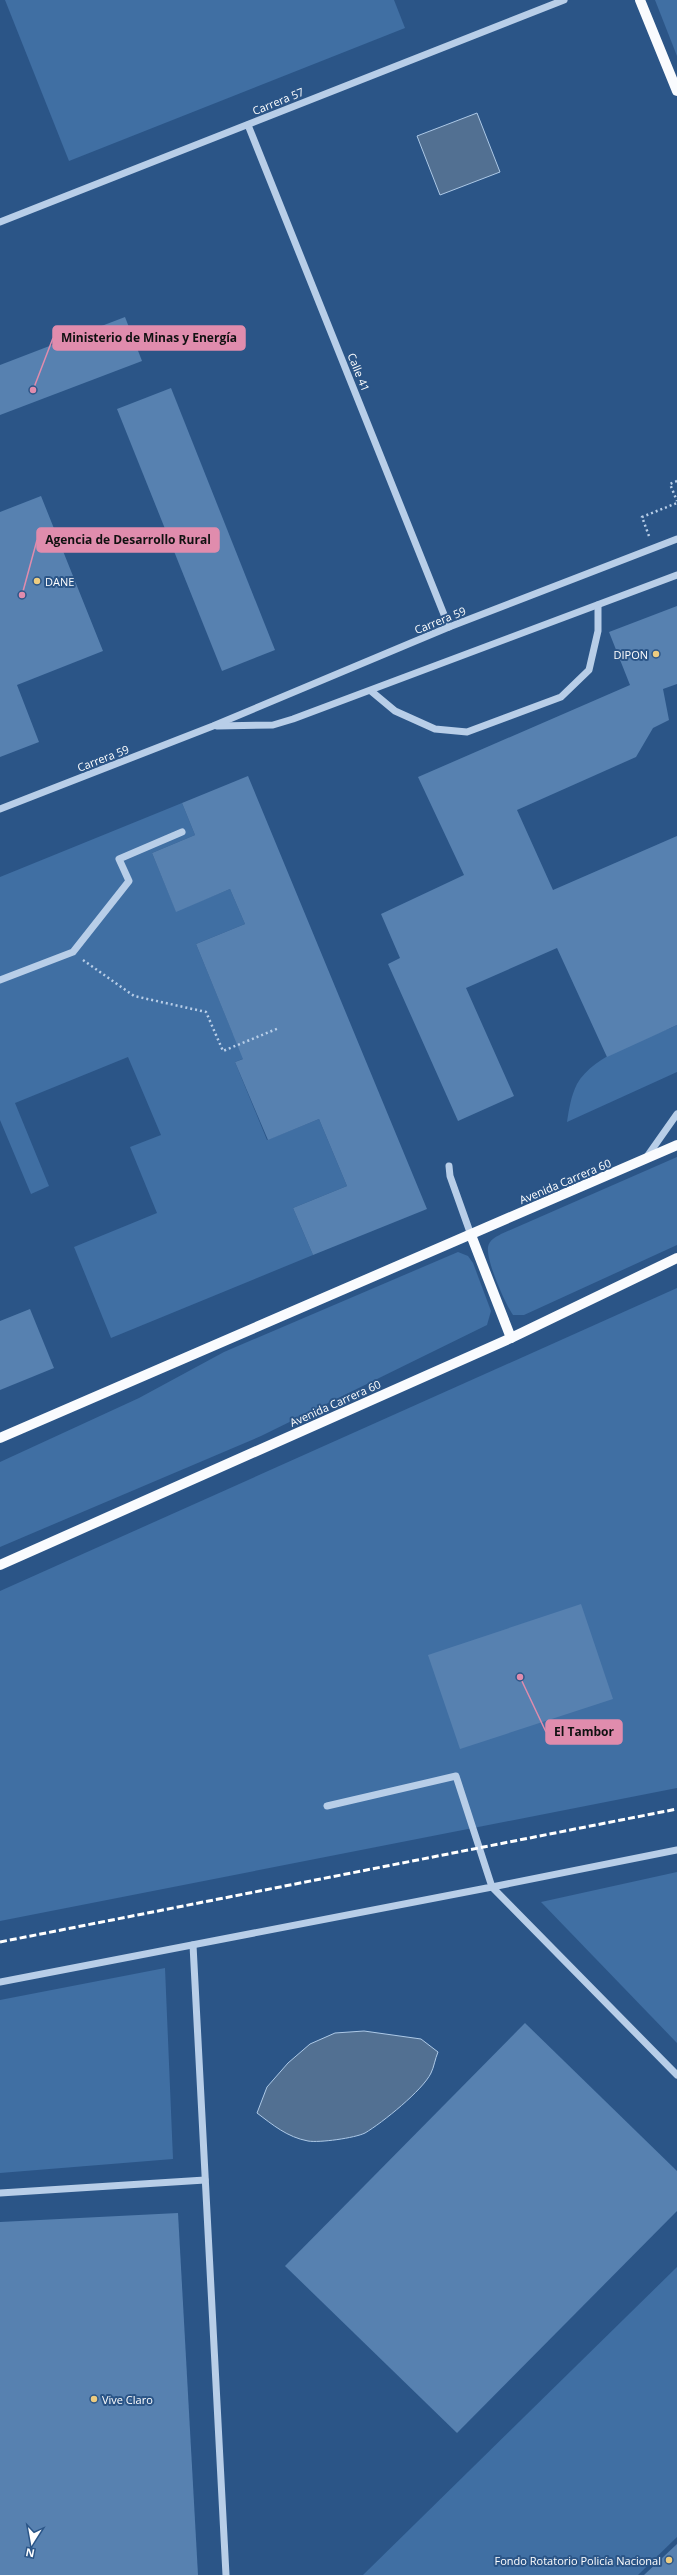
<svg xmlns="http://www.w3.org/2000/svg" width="677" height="2575" viewBox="0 0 677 2575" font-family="'Open Sans',sans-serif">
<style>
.green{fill:#406fa3}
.water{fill:#527092;stroke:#adc9e7}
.building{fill:#5781b0}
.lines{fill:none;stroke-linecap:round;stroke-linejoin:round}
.path{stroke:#b8cee8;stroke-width:2.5;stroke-dasharray:2 3;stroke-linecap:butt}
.minor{stroke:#b8cee8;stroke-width:7}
.major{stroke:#f9fbfe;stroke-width:10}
.rail{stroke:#fff;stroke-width:3;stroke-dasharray:7 3;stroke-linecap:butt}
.poi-dot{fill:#edcc80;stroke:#2b5587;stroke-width:1.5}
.labels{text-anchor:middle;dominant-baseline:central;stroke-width:4;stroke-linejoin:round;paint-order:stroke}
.street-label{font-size:11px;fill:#fff;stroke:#2b5587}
.poi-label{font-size:11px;fill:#fff;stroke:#2b5587;text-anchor:start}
.leader{fill:none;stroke:#e08cad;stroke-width:1.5}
.callout-dot{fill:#e08cad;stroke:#2b5587;stroke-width:1.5}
.callout{fill:#e08cad;stroke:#e08cad;stroke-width:1.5}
.callout-label{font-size:12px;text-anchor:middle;font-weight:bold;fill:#111}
</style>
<rect width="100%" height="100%" fill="#2b5587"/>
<g class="green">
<polygon points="5,0 394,0 405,28 69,161"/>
<polygon points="655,0 677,0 677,56"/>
<polygon points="182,803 195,835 152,853 176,911 230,889 245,924 196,944 233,1034 285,1042 235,1062 267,1140 319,1119 347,1186 293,1208 313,1255 111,1338 74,1247 157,1213 130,1147 161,1135 128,1057 15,1103 49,1186 31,1194 0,1120 0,877"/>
<path d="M677,1025V1072L567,1122C569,1109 571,1096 577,1084C594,1054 647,1039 677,1025Z"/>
<path d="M677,1157V1245L524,1315H513C505,1304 486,1260 488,1247C489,1240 496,1237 501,1234Z"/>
<polygon points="458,1252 468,1256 473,1263 491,1311 487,1325 261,1436 0,1547 0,1462 139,1398 224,1352"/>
<polygon points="677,1288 677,1788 0,1921 0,1591"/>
<polygon points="677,1872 677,2043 541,1902"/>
<polygon points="165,1968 173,2159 0,2173 0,2000"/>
<polygon points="677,2267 677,2537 638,2575 363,2575"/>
</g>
<g class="water">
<polygon points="477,113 500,172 440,195 417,136"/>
<path d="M364,2031L421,2039L438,2052C435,2059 434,2067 431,2073C423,2090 382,2123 365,2133C355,2138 319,2143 308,2141C287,2137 273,2125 257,2113L267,2087L288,2063L310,2044L335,2033Z"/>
</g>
<g class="building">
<polygon points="125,317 142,361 0,415 0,365"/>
<polygon points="171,388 275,650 222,671 117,409"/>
<polygon points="41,496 103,651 17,685 39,742 0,757 0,512"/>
<polygon points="677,606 677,684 663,689 669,720 653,728 636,757 517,810 553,890 677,836 677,1025 607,1057 557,948 466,988 514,1096 458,1121 388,964 400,958 381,914 464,875 418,777 630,685 609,632"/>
<polygon points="248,776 427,1209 313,1255 293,1208 347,1186 319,1119 268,1140 235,1062 243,1059 196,944 245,924 230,889 176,912 152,853 195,835 182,803"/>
<polygon points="30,1309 54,1368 0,1390 0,1321"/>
<polygon points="581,1604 613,1699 460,1749 428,1655"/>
<polygon points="525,2023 677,2171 677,2211 457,2433 285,2266"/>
<polygon points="178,2213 198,2575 0,2575 0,2222"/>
<polygon points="677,2544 677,2575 644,2575"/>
</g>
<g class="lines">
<g class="path">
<polyline points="677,481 670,484 677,501"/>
<polyline points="649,536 642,517 677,503"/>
<polyline points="83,960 134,996 206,1012 223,1051 279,1028"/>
</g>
<g class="minor">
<polyline points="248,125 449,627"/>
<polyline points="0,222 564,0"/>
<polyline points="371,691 395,711 435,729 467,732 561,697 589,670 598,631 598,605"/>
<polyline points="217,726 273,725 293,719 677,575"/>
<polyline points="0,809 213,726 449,627 677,539"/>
<polyline points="0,980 73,952 129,881 119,859 182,832"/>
<polyline points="646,1158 677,1114"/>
<polyline points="449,1166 450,1176 471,1235"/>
<polyline points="677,1850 492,1887 677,2075"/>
<polyline points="193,1945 226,2575"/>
<polyline points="0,1982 492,1887 456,1776 327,1806"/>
<polyline points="0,2193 205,2180"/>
</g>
<g class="major">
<polyline points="640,0 677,91"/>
<polyline points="471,1235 511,1338"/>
<polyline points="0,1438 677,1145"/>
<polyline points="0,1565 511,1338 677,1258"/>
</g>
<polyline class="rail" points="0,1942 677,1809"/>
</g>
<g class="poi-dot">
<circle cx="37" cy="581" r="4"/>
<circle cx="656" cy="654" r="4"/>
<circle cx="94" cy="2399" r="4"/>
<circle cx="669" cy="2560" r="4"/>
</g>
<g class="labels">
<g class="street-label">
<text transform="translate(278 101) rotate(-22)">Carrera 57</text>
<text transform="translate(359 372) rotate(68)">Calle 41</text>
<text transform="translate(440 620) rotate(-22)">Carrera 59</text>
<text transform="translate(103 758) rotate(-21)">Carrera 59</text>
<text transform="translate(565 1181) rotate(-23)">Avenida Carrera 60</text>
<text transform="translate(335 1403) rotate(-24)">Avenida Carrera 60</text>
</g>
<g class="poi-label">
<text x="45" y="581">DANE</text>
<text x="648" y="654" text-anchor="end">DIPON</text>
<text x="102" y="2399">Vive Claro</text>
<text x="661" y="2560" text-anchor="end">Fondo Rotatorio Policía Nacional</text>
</g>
</g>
<path class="leader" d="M33 390L53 338M22 595L37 540M520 1677L546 1732"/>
<g class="callout-dot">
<circle cx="33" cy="390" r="4"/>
<circle cx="22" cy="595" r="4"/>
<circle cx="520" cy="1677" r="4"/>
</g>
<g class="callout">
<rect x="53" y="326" width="192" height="24" rx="4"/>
<rect x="37" y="528" width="182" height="24" rx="4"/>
<rect x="546" y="1720" width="76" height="24" rx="4"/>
</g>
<g class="callout-label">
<text x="149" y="342">Ministerio de Minas y Energía</text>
<text x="128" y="544">Agencia de Desarrollo Rural</text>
<text x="584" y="1736">El Tambor</text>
</g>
<g transform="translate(32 2543) rotate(191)" stroke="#2b5587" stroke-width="3" paint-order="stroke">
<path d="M0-3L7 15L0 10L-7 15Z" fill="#ffffff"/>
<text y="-6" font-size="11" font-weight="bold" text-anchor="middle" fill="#ffffff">N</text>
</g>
</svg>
